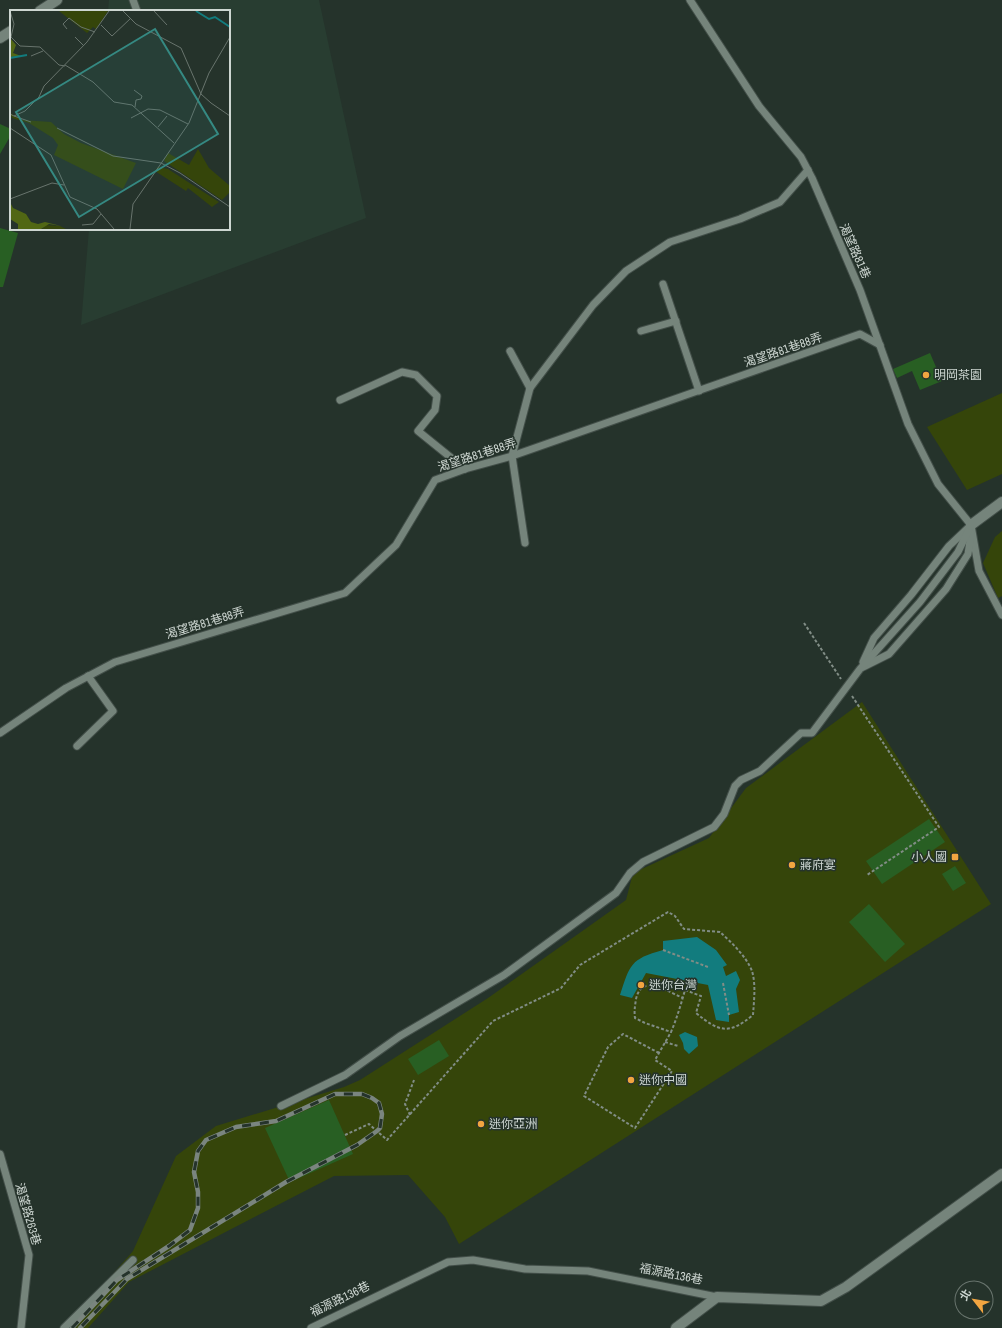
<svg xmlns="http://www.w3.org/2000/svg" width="1002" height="1328" viewBox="0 0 1002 1328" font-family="'Archivo Narrow','Noto Sans TC',sans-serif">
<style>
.built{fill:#283d31}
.green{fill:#35450a}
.water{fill:#127c7e}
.building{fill:#285f23}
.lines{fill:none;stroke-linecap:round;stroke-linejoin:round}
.service-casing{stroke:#434f49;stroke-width:9}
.minor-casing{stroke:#434f49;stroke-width:12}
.tertiary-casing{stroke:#434f49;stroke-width:12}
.path{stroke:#818d86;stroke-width:2;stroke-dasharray:3 2;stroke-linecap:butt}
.service{stroke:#75847b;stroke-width:7}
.minor{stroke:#75847b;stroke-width:10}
.tertiary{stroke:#75847b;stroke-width:10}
.rail-casing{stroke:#7a857f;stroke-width:4.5}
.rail{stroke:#25332b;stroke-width:3;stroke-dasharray:9;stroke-linecap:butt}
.poi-dot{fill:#f2a541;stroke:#25332b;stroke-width:1.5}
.labels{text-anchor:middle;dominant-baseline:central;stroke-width:3;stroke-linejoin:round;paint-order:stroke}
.street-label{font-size:12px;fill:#cdd6d1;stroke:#25332b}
.poi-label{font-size:12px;fill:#cdd6d1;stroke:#25332b;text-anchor:start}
.inset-river{fill:none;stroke:#127c7e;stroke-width:2}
.inset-road{fill:none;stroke:#68746d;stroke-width:1}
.view{fill:#358982;fill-opacity:0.15;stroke:#358982;stroke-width:2}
.inset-edge{fill:none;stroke:#cdd6d1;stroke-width:2}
</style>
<rect width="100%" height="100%" fill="#25332b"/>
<polygon class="built" points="109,0 319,0 366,218 81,325 89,229 229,229 229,11 108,11"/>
<g class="green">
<polygon points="1002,393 1002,474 967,490 927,427"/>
<polygon points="1002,531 1002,596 998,598 983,563 995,537"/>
<polygon points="862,702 991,904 459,1244 445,1217 408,1175 334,1176 129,1282 88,1328 62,1328 77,1315 133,1251 176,1156 216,1126 344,1087 360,1080 488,998 626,900 633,873 709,838 746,788"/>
</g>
<g class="water">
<path d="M697,937L716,950L727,965L723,967L726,976L736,971L740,980L736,989L739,1012L729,1015V1022L716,1020L708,985L646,973L632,998L620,995C630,965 630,959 663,950V941Z"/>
<polygon points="685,1032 697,1037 698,1046 689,1054 684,1049 683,1043 679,1035"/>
</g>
<g class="building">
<polygon points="0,124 11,129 11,135 0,154"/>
<polygon points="0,228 18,233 3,287 0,287"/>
<polygon points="930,353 942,381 920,390 912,371 897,378 893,369"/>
<polygon points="929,819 945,842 882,884 866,861"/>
<polygon points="955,866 966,883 953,891 942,874"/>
<polygon points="869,904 905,944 885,962 849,922"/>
<polygon points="439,1040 449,1056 418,1075 408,1059"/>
<polygon points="329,1100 353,1154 290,1182 265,1128"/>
</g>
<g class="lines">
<g class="service-casing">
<g id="service">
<polyline points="133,0 137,11"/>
<polyline points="690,0 759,106 801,157 812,178 860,290 908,424 938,484 971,525 979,571 1002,615"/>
<polyline points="663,284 699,391"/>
<polyline points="641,331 676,321"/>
<polyline points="510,351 530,388"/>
<polyline points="340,400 402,372 416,375 437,396 435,410 418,431 465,469"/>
<polyline points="525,543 512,456 530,388 593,305 626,271 670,242 740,219 780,202 808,170"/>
<polyline points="863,662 874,638 911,595 949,546 968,528"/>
<polyline points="863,667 889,654 946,589 968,554 971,534"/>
<polyline points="0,733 66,688 115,662 345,593 396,545 435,480 465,469 512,456 860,334 880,345"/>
<polyline points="77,746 113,711 88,676"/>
<polyline points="281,1106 345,1075 400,1036 504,975 616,893 630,873 643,862 714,827 724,814 735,786 741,780 760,771 801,733 812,733 860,669 920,602 958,552 971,525"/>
<polyline points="0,1154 29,1255 21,1328"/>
<polyline points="64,1328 133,1260"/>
<polyline points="311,1328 448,1262 473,1260 525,1269 588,1271 717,1297"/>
</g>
</g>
<g class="minor-casing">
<g id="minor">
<polyline points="971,525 1002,502"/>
<polyline points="676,1328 717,1297 821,1301 846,1287 1002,1174"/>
</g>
</g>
<g class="tertiary-casing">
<g id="tertiary">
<polyline points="40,11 57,0"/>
<polyline points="0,38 11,31"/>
</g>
</g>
<g class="path">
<polyline points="804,623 841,679"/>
<polyline points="852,696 939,827 867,875"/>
<polyline points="663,950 708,967"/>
<polyline points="723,983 729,1015"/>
<polyline points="665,1042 678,1046"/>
<path d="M659,1053L623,1034L608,1047L584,1096L635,1128L672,1071L655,1060C660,1051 666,1041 671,1032"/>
<polyline points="410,1115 405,1104 414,1080"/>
<path d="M345,1135L369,1124L387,1140L493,1021L561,988L580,965L668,912L675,916L684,929L720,932C731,942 746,956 752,971C756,984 754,1001 753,1015C729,1035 719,1032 696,1013L701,996L685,990C681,1004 677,1018 671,1032L645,1023L635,1018C634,1011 635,1006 636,999C642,973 666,991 683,998"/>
</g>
<use href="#service" class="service"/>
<use href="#minor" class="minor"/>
<use href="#tertiary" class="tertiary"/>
<g class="rail-casing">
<polyline id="rail" points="72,1328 117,1280 169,1246 190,1230 198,1208 198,1192 194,1172 198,1151 206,1140 236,1127 276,1121 335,1094 362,1094 372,1098 379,1103 382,1114 380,1128 377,1131 357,1145 286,1182 127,1279 80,1328"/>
</g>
<use href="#rail" class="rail"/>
</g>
<g class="poi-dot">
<circle cx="926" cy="375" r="4"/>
<rect x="951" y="853" width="8" height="8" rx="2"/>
<circle cx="792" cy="865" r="4"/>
<circle cx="641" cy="985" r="4"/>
<circle cx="631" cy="1080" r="4"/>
<circle cx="481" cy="1124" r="4"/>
</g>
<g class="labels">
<g class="street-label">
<text transform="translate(855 251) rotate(66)">渴望路81巷</text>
<text transform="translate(783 350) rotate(-19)">渴望路81巷88弄</text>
<text transform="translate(477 455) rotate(-18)">渴望路81巷88弄</text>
<text transform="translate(205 623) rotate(-17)">渴望路81巷88弄</text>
<text transform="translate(28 1214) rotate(74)">渴望路263巷</text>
<text transform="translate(671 1274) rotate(11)">福源路136巷</text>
<text transform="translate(340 1299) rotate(-26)">福源路136巷</text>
</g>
<g class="poi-label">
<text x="934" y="375">明岡茶園</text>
<text x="947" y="857" text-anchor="end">小人國</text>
<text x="800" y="865">蔣府宴</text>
<text x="649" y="985">迷你台灣</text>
<text x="639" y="1080">迷你中國</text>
<text x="489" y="1124">迷你亞洲</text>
</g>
</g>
<g transform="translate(10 10)">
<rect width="220" height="220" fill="#25332b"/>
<path d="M49,1H98L86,19L83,17L77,23ZM0,103L12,110L41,112L54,124L71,133L126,153L113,179L44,145L48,135L43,128L19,113L2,108ZM188,139L199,158L220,176V182L212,190L154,151L158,143L179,155ZM148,157L158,159L209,192L202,197L178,178L176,181L145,161ZM36,215L50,216L56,219H32Z" fill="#35450a"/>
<path d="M0,28L6,35L3,43L11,46L1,47ZM0,192L3,198L16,204L21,212L28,214L35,212L51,216L39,214L31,219H8V214L0,209Z" fill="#516714"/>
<path class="inset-river" d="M186,1L199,9L205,7L220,17M0,48L17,45"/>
<path class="inset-road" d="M0,1L4,14L1,27L10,36L30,37L49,55L55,56M113,1L126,14L171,38L191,84L201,93L220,106M144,1L157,15M91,15L102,26L121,8M57,19L53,14L59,8L71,17L85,22M65,27L74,36M21,46L33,41M55,55L83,72L104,92L122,95L164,133M124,80L132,86L131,89L126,90L125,97M0,104L4,106L15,101L29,87L34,76L77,32L99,1M4,106L21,112M121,108L138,99L150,100L178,114M148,117L157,106M0,118L41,145L60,187L87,199L104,219M47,118L103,146L151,153M151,153L170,163L220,197M0,189L42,173L54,175M72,215L83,214L91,204M120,219L123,194L179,113L199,63L220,27"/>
<path class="view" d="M145,19L208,124L69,207L6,102Z"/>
<rect width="220" height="220" class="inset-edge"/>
</g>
<g transform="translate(974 1300) rotate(301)"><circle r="19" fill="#25332b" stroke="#68746d"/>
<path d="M0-3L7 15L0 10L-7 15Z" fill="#f2a541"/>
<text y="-6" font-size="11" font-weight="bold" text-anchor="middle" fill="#cdd6d1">北</text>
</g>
</svg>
